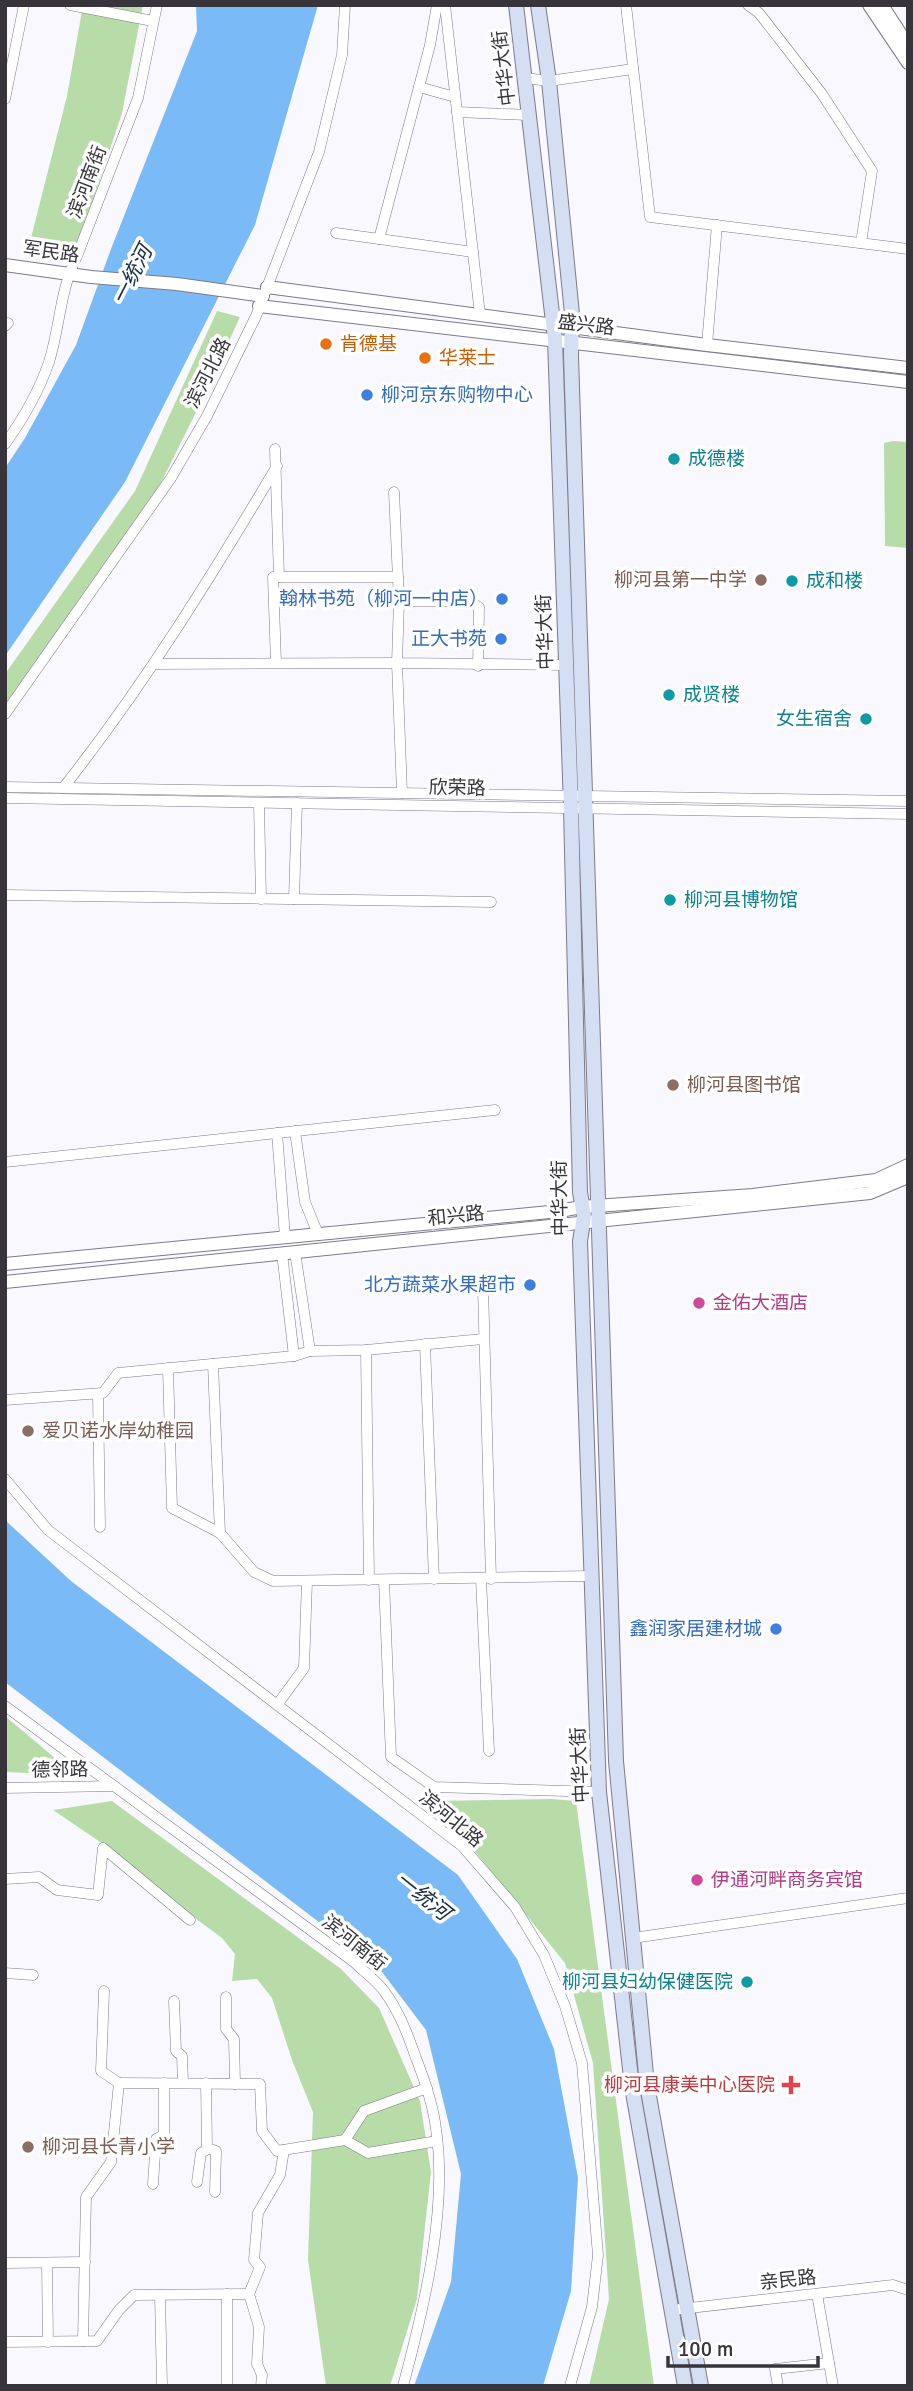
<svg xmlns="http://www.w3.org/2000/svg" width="913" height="2391" viewBox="0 0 913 2391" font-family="Signika,'Noto Sans SC',sans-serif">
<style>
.green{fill:#b8dca7}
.water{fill:#7abaf7}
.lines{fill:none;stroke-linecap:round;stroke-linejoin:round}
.minor-casing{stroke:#7e7a88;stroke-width:11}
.tertiary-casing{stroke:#7e7a88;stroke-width:14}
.secondary-casing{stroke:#7e7a88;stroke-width:16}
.minor{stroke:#fff;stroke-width:10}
.tertiary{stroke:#fff;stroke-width:12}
.secondary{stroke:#d5dff4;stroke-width:14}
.food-dot{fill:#e8710a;stroke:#fff;stroke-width:2.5}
.shop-dot{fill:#3f7fe0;stroke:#fff;stroke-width:2.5}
.culture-dot{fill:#0f9aa8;stroke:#fff;stroke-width:2.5}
.education-dot{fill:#8d6e63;stroke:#fff;stroke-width:2.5}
.hotel-dot{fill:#d1479c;stroke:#fff;stroke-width:2.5}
.health-dot{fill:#e0444e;stroke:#fff;stroke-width:2.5}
.labels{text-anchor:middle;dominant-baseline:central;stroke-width:7;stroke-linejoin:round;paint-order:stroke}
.street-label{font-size:19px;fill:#37353b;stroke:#fff}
.food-label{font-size:19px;fill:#c56008;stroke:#fff;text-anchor:start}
.shop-label{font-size:19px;fill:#366cbe;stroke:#fff;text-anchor:end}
.culture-label{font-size:19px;fill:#0d838f;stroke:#fff;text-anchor:start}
.education-label{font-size:19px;fill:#785e54;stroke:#fff;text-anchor:start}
.hotel-label{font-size:19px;fill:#b23c85;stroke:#fff;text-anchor:start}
.health-label{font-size:19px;fill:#be3a42;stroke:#fff;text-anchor:end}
.water-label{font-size:21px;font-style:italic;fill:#132d46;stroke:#fff}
</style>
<rect width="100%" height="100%" fill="#f9f8fe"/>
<g class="green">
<polygon points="83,5 143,5 122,113 74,257 30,242 67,96"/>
<polygon points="217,311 240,317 202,400 159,487 5,709 5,674 135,491"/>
<polygon points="893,441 908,442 908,548 885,546 884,443"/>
<polygon points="5,1716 75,1775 5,1772"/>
<polygon points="552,1799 576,1801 654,2386 589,2386 609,2299 593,2063 565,1963 434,1801"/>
<polygon points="112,1801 341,1969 379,2008 420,2101 431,2172 417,2299 390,2386 326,2386 308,2260 313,2112 292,2060 272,1998 257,1979 232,1981 235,1954 222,1938 153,1887 106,1846 53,1810"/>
</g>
<g class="water">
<polygon points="196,5 318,5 255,225 125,482 5,656 5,468 25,438 76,345 111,249 197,31"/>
<polygon points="5,1520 71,1581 458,1875 517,1959 554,2049 578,2178 571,2291 543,2386 414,2386 451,2282 461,2174 426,2030 379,1968 5,1682"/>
</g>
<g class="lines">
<g class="minor-casing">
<g id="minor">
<polyline points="70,5 153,21"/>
<polyline points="445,5 480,315"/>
<polyline points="626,5 650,217 908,249"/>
<polyline points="748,5 759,13 822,94 872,171 861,243"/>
<polyline points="525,78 549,81 633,69"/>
<polyline points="419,87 455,97"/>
<polyline points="5,99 24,5"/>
<polyline points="457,112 529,115"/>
<polyline points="336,233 473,252"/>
<polyline points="379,239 430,45 437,5"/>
<polyline points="5,326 8,323"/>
<polyline points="707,345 717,225"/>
<path d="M5,444C23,419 39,391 49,362C60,327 60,289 77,256L138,98L157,5"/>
<polyline points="275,449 279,577"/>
<polyline points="394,492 399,601 397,663 565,665"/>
<polyline points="399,601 468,601 479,607 478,666"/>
<polyline points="276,663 273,577 398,577"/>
<polyline points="154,664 397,663 402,793"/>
<polyline points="5,714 171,478 207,416 256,316 319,152 342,55 345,5"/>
<polyline points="5,787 908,801"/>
<path d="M63,788C143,687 211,577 277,466"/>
<polyline points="5,798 908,814"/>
<polyline points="259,803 261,899"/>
<polyline points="5,895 491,902"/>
<polyline points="294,899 297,803"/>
<polyline points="295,1131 305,1202 318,1234"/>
<polyline points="277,1133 285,1237"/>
<polyline points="5,1162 495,1110"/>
<polyline points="295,1252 310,1351"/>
<polyline points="282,1253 294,1356"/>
<polyline points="483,1287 491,1579"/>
<polyline points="425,1344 434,1579"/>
<polyline points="366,1350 369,1580"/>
<polyline points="213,1364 220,1533"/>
<polyline points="168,1368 172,1508 220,1533 254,1572 273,1581 591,1576"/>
<polyline points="98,1394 100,1527"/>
<polyline points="5,1400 103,1393 118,1373 294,1356 310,1351 366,1350 483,1339"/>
<polyline points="5,1479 48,1530 462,1846 515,1907 544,1955 565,2006 582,2063 598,2255 592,2307 570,2386"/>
<polyline points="481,1579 489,1751"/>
<polyline points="384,1580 391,1757 434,1787 599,1792"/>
<polyline points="277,1705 304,1668 307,1581"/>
<path d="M5,1706L354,1962C363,1971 376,1980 384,1991C399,2011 408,2035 416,2058C425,2081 433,2104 436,2129C448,2209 424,2308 403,2386"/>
<polyline points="5,1788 114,1786"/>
<polyline points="5,1879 39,1877 57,1890 98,1895 103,1848 190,1920"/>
<polyline points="633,1938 908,1898"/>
<polyline points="5,1973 33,1975"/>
<polyline points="226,1997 226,2029 234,2039 235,2084"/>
<polyline points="174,2001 176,2051 182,2056 183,2083"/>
<polyline points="119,2083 260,2084 262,2131 277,2151 345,2140 368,2153 437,2141"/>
<polyline points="206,2083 207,2148 216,2151 215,2192"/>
<polyline points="345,2140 364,2111 427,2088"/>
<polyline points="197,2182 201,2153 208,2149"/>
<polyline points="153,2184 156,2139 164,2135 164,2083"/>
<polyline points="5,2263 85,2262"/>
<polyline points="47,2263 48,2342"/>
<polyline points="817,2294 833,2386"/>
<polyline points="160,2295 162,2386"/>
<polyline points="672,2310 893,2285 908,2290"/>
<polyline points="83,2341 86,2197 111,2162 119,2083 101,2071 104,1991"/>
<polyline points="5,2342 97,2341 119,2310 134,2295 249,2294"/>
<polyline points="227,2386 227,2294"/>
<polyline points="261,2386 262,2375 257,2364 259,2327 249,2294 260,2267 254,2260 258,2213 280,2175 284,2150"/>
<polyline points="778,2386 775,2369 829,2363"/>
</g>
</g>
<g class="tertiary-casing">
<g id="tertiary">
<polyline points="869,5 908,63"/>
<polyline points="882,5 908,45"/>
<polyline points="5,265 91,277 177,284 263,296"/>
<polyline points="267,287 707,345 908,368"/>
<polyline points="259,306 908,382"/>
<polyline points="5,1264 560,1211 581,1207 753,1195 876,1180 908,1165"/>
<polyline points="5,1282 870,1193 908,1177"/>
</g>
</g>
<g class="secondary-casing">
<g id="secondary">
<polyline points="516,5 555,339 571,808 580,1192 584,1216 580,1241 599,1792 632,2087 685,2386"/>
<polyline points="538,5 549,81 572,314 571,356 616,1761 647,2085 701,2386"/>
</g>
</g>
<use href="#minor" class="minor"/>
<use href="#tertiary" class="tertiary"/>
<use href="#secondary" class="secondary"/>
</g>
<g class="food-dot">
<circle cx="326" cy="344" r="7"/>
<circle cx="425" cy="358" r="7"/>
</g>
<g class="shop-dot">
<circle cx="367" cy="395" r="7"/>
<circle cx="502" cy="599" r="7"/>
<circle cx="501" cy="639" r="7"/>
<circle cx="530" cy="1285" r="7"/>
<circle cx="776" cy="1629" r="7"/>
</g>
<g class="culture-dot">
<circle cx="674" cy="459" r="7"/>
<circle cx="792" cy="581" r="7"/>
<circle cx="669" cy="695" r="7"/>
<circle cx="866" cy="719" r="7"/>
<circle cx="670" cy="900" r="7"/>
<circle cx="747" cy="1982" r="7"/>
</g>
<g class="education-dot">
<circle cx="761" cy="580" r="7"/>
<circle cx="673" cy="1085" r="7"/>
<circle cx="28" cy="1431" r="7"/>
<circle cx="28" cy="2147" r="7"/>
</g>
<g class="hotel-dot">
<circle cx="699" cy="1303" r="7"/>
<circle cx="697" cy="1880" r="7"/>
</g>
<path class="health-dot" d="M787.5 2074.5h7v7h7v7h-7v7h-7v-7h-7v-7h7z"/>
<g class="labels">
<g class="street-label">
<text transform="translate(504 68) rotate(-97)">中华大街</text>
<text transform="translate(87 182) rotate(-69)">滨河南街</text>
<text transform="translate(51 252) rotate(8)">军民路</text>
<text transform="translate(586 325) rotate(7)">盛兴路</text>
<text transform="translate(208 373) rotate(-63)">滨河北路</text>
<text transform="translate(545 632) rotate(-92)">中华大街</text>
<text transform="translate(457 788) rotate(1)">欣荣路</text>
<text transform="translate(560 1198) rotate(-91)">中华大街</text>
<text transform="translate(456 1216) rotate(-6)">和兴路</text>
<text transform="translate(580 1765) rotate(-93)">中华大街</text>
<text transform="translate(60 1770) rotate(-1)">德邻路</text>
<text transform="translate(451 1819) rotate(40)">滨河北路</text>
<text transform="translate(354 1943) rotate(39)">滨河南街</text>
<text transform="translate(788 2280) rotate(-6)">亲民路</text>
</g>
<g class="food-label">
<text x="340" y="344">肯德基</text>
<text x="439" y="358">华莱士</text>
</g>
<g class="shop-label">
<text x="381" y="395" text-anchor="start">柳河京东购物中心</text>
<text x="488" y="599">翰林书苑（柳河一中店）</text>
<text x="487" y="639">正大书苑</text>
<text x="516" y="1285">北方蔬菜水果超市</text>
<text x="762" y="1629">鑫润家居建材城</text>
</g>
<g class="culture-label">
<text x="688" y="459">成德楼</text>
<text x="806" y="581">成和楼</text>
<text x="683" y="695">成贤楼</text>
<text x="852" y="719" text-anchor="end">女生宿舍</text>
<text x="684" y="900">柳河县博物馆</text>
<text x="733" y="1982" text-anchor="end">柳河县妇幼保健医院</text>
</g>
<g class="education-label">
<text x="747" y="580" text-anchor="end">柳河县第一中学</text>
<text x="687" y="1085">柳河县图书馆</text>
<text x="42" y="1431">爱贝诺水岸幼稚园</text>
<text x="42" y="2147">柳河县长青小学</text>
</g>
<g class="hotel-label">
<text x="713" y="1303">金佑大酒店</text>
<text x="711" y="1880">伊通河畔商务宾馆</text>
</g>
<g class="health-label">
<text x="775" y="2085">柳河县康美中心医院</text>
</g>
<g class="water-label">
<text transform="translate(132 275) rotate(-63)">一统河</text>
<text transform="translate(423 1896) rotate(39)">一统河</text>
</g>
</g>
<rect width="913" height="2391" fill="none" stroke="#37353b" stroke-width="14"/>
<path d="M668 2356v10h150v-10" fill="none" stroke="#37353b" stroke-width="3.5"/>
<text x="678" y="2356" font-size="21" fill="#37353b" stroke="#ffffff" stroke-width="5" paint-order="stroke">100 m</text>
</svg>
